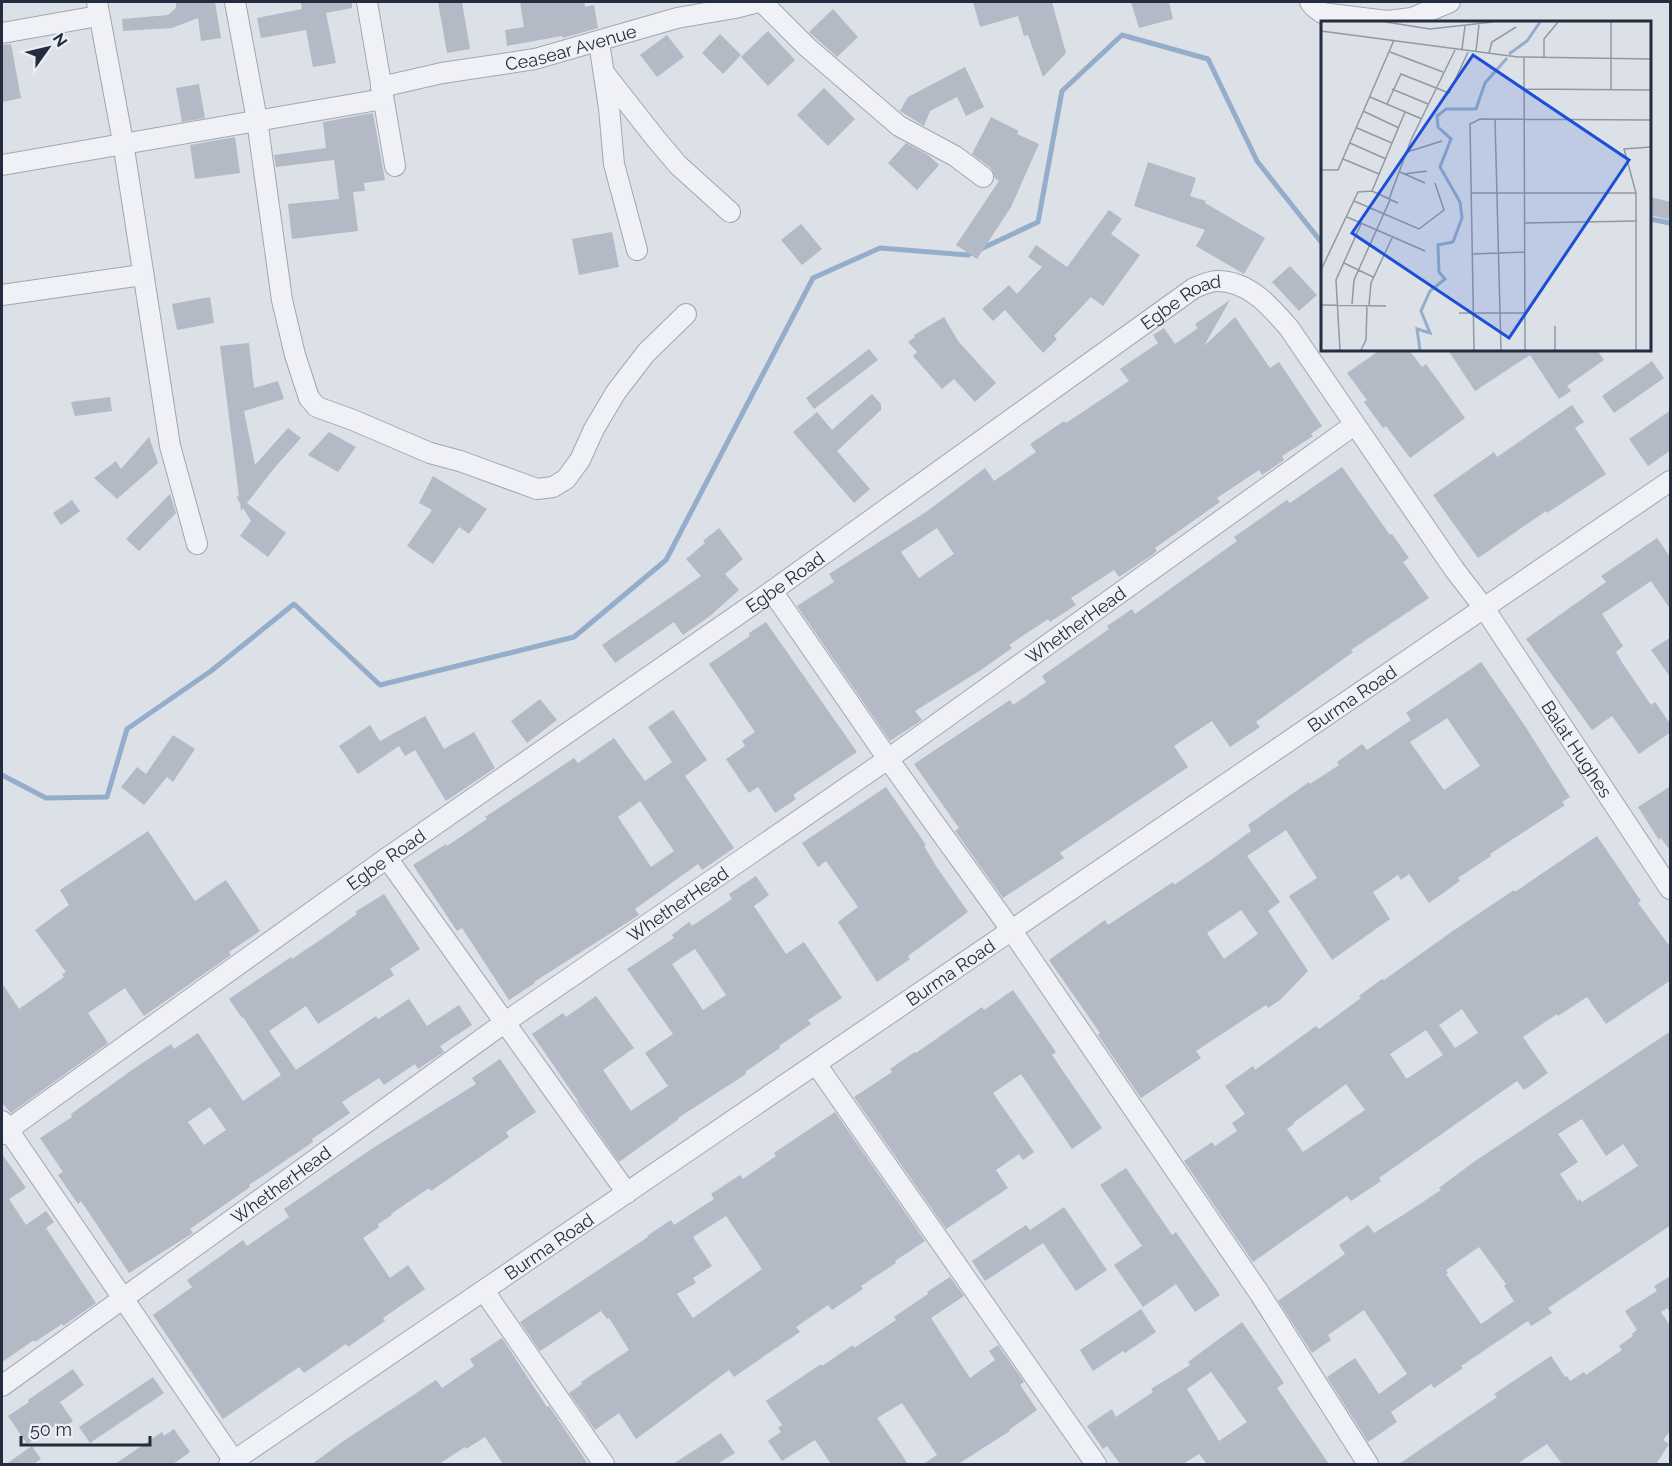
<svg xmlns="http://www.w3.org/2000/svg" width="1672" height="1466" viewBox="0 0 1672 1466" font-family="Raleway,sans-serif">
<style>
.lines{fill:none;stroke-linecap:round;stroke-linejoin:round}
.stream{stroke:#93adcb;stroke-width:5}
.building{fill:#b3b9c5;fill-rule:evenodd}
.minor-casing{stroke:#a1a7b1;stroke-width:22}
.minor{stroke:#eff1f6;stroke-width:20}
.labels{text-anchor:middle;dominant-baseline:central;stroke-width:4.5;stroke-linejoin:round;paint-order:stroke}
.street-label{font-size:18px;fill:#242d3f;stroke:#ebeff5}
.inset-river{fill:none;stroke:#93adcb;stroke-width:3}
.inset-road{fill:none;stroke:#9298a4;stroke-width:1.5}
.view{fill:#1d4ed8;fill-opacity:0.15;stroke:#1d4ed8;stroke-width:3}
.inset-edge{fill:none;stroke:#242d3f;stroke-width:3}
</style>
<rect width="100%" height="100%" fill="#dce0e7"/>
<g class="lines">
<g class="stream">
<polyline points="1650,219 1670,223"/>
<polyline points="2,775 46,798 107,797 127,729 211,671 294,604 380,685 574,637 666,560 813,278 880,248 968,255 1038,222 1062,91 1122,35 1208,59 1257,161 1322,243"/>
</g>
</g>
<g class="building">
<polygon points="176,2 215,2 221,38 201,41 198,18 172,28 123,31 122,19 168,15 176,8"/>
<polygon points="301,2 352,2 352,8 326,13 336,63 313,67 306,30 261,38 257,18 302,9"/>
<polygon points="438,2 462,2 470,49 447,53"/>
<polygon points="520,2 584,2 585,7 594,5 598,28 563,38 562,36 507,46 505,30 524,27"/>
<polygon points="973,2 1052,2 1066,53 1043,77 1028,35 1024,36 1018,16 980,27"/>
<polygon points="1131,2 1169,2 1173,19 1139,28"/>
<polygon points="833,9 858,37 837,57 809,32"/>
<polygon points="768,31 795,60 768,86 741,57"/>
<polygon points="720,34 741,55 723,74 702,53"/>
<polygon points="667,35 684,57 657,77 640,55"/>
<polygon points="11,44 21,98 2,102 2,45"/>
<polygon points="965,67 984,107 966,116 957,97 930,111 924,126 900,111 908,97"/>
<polygon points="199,84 205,118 182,122 176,88"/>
<polygon points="824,88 855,119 828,146 797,115"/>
<polygon points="373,113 385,180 364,183 365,191 353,192 358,231 292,239 288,204 339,199 334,160 276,167 274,155 326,148 323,122"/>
<polygon points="991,117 1019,131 1017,134 1039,144 1011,207 977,259 956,245 999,181 995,178 991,168 972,154"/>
<polygon points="235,137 240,173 195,179 190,145"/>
<polygon points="906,143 928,155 939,165 917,190 888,163"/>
<polygon points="1148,162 1196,178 1190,196 1206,201 1205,203 1265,238 1244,274 1196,246 1205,230 1134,206"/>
<polygon points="1650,197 1671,202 1671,220 1650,215"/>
<polygon points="1109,210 1122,219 1111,234 1140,255 1103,306 1091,297 1054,336 1057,339 1043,353 1005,310 993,321 982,309 1009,285 1017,294 1042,267 1028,257 1036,245 1067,267"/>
<polygon points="801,224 822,249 802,265 781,240"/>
<polygon points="612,232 619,267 579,275 572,239"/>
<polygon points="1290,266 1317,295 1299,311 1272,282"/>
<polygon points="210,297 214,323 177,330 172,304"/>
<path d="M1230,300L1204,346L1235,317L1270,368L1279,362L1322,426L1311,434L1313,436L1282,456L1284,460L1262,475L1259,470L1217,498L1220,502L1155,548L1157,551L1152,555L1119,577L1114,570L1071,598L1076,605L1050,622L1048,619L1009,645L1012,648L981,670L915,711L922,720L890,741L797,606L834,582L829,574L926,512L985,468L994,481L1036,452L1030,444L1064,421L1066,423L1129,381L1120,369L1158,343L1153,335L1164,328L1175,344L1198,328L1195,324ZM937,528L954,554L919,578L901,552Z"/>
<polygon points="944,317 958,341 996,383 975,402 954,379 942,389 913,356 917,352 908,342 915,337 914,335"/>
<polygon points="249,343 254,388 278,381 284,399 244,411 255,465 288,428 301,438 276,466 247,503 286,533 268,557 240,536 251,521 243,508 241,511 240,503 236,496 239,497 220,346"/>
<polygon points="869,349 878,360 814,409 806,398"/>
<polygon points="1380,350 1409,350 1422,367 1426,364 1465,418 1410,458 1386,426 1383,428 1364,402 1367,400 1347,373"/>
<polygon points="1448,350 1597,350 1604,360 1567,386 1571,391 1559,399 1530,355 1475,391"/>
<polygon points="1652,361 1664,378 1614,413 1602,396"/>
<polygon points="872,394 881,404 881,410 837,451 870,489 854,503 793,432 817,412 832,430"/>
<polygon points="110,397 112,411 75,416 71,402"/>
<polygon points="1572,405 1584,422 1575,428 1606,474 1547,513 1546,511 1478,558 1433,495 1494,452 1497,457"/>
<polygon points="1671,410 1671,450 1648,466 1629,439"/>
<polygon points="329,432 356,447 338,472 308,455"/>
<polygon points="149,437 158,463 117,499 94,478 116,461 121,469"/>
<polygon points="1342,467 1390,535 1392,534 1409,558 1403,562 1429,598 1351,650 1353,652 1256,722 1260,727 1230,747 1212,721 1174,746 1188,767 1060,853 1064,858 1003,898 955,831 959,828 914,764 1010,700 1013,705 1046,682 1042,676 1109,629 1107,626 1132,609 1135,614 1237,541 1234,537 1287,500 1290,503"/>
<polygon points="433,476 487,509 469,534 459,527 433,564 407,546 432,510 419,503"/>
<polygon points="170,494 176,513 139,551 126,539"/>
<polygon points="72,500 80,511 61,525 53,513"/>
<polygon points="719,528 743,559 725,574 739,590 710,616 683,635 674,622 615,663 602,645 701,576 686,559 705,543 703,541"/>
<polygon points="1657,538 1671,558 1671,610 1651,581 1602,614 1623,646 1616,652 1623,664 1651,705 1655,702 1671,725 1671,732 1639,754 1612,716 1592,730 1526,639 1606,582 1601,576"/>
<polygon points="766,622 857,752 793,795 796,799 775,813 758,787 749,793 726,759 745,746 742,741 755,732 709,664 750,636 749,633"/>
<polygon points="1671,637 1671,678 1651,650"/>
<path d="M1481,662L1523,723L1570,797L1562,802L1565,805L1490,854L1491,856L1458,878L1460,881L1429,903L1409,874L1401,880L1398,875L1373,892L1390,919L1332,960L1289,896L1317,878L1286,830L1247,856L1280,902L1268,911L1308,971L1280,1000L1268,1008L1266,1005L1196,1051L1201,1058L1141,1098L1098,1035L1100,1033L1049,960L1105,920L1108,925L1173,882L1174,885L1208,862L1251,831L1248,825L1309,782L1310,784L1339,765L1337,762L1362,744L1367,750L1411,720L1406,713ZM1447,718L1480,766L1444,790L1410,742ZM1241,910L1258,934L1224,959L1207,933Z"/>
<polygon points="540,699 557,720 527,743 511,721"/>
<path d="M673,710L707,760L685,776L734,848L702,870L698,864L635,909L639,915L534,982L535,983L509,1000L462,928L457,931L413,865L446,844L447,846L487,819L485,817L574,758L578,763L614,738L645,781L672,762L648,727ZM640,801L674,851L651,867L618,817Z"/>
<polygon points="425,716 444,749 474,732 495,768 446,801 415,750 405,756 399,746 358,774 339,746 370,725 380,741"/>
<polygon points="173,735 195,749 173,782 167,777 144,805 121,787 137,767 146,774"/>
<polygon points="1671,786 1671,852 1661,838 1659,840 1638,807"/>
<polygon points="886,787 926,845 924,846 936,866 968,912 908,956 910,959 877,982 838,922 858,907 826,861 818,867 802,843"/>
<polygon points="148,831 195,901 226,880 260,931 229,952 231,955 144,1016 125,988 88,1013 108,1043 11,1113 2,1103 2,983 19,1009 64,977 62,974 66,972 35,930 69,905 60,890"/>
<path d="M1597,836L1641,901L1638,903L1671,948V980L1606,1024L1587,997L1558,1016L1557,1014L1523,1037L1548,1073L1524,1090L1517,1081L1379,1178L1381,1181L1351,1201L1347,1196L1253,1262L1184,1161L1212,1142L1215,1146L1237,1131L1232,1123L1245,1114L1225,1086L1253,1066L1255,1070L1316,1026L1319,1029L1361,998L1359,996L1382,979L1384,980L1450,933L1514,890L1515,892ZM1462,1009L1478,1033L1455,1048L1439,1025ZM1426,1030L1443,1055L1408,1078H1406L1390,1054ZM1346,1084L1365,1110L1303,1152L1287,1129L1294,1124L1293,1123Z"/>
<path d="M756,876L769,895L754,906L786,954L804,942L842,998L808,1020L811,1024L779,1046L780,1048L745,1072L746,1074L678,1118L679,1119L619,1162L577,1102L578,1101L532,1034L563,1013L566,1017L596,996L634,1048L603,1070L631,1111L668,1086L645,1053L673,1034L627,969L674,938L672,935L689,922L692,926L732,899L729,894ZM695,949L726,995L703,1010L672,964Z"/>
<path d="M384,894L420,949L390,969L394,975L318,1024L306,1006L269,1031L296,1070L376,1016L378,1019L409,999L427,1026L459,1005L472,1025L440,1046L444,1052L418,1069L415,1064L384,1085L379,1078L342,1102L350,1113L312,1139L313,1142L249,1185L250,1187L190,1229L193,1233L129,1273L81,1201L78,1204L58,1175L63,1172L40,1138L72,1117L71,1114L132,1070L171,1044L174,1049L198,1033L243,1101L281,1075L243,1017L242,1018L229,999L291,957L292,959L329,934L357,914L355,912ZM210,1107L226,1130L204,1145L188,1122Z"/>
<polygon points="1013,990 1056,1052 1052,1055 1102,1128 1072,1149 1021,1074 993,1093 1034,1152 1023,1160 1019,1154 996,1170 1008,1188 946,1229 854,1097 892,1072 890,1069 915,1052 916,1053 982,1007 984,1010"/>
<path d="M1671,1031V1225L1548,1308L1552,1313L1531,1326L1528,1321L1461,1366L1463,1368L1434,1388L1431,1384L1391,1412L1397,1422L1368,1442L1327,1377L1355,1358L1379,1394L1407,1374L1364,1310L1328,1335L1331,1340L1312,1353L1278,1301L1345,1254L1339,1245L1368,1225L1374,1233L1403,1215L1441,1190L1439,1188L1475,1161ZM1582,1119L1606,1156L1623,1144L1638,1166L1582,1202L1580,1199L1578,1201L1560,1174L1578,1162L1558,1134ZM1479,1247L1506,1284L1504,1286L1514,1301L1481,1324L1446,1274L1448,1273L1446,1270Z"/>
<polygon points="500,1059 536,1112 506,1132 509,1137 431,1191 429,1188 391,1214 392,1215 378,1224 379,1227 363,1238 390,1278 408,1265 425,1289 383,1318 385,1321 348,1347 346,1344 304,1373 299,1367 223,1419 153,1315 192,1287 187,1280 218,1258 243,1240 247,1246 289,1217 284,1209 373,1148 476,1084 472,1078"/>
<path d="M835,1112L925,1241L895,1261L896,1263L861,1286L863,1289L832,1310L828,1305L796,1327L800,1332L773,1350L734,1377L729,1370L636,1439L619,1413L595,1430L569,1393L582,1384L581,1382L629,1350L609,1318L607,1319L601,1311L540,1351L520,1322L648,1237L647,1236L671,1220L674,1225L714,1199L711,1194L740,1175L743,1179L776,1156L774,1153ZM726,1216L762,1269L693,1318L677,1294L696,1283L693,1278L712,1266L693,1237Z"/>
<polygon points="2,1154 26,1188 9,1199 26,1225 46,1211 54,1222 46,1228 96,1303 63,1326 62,1324 35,1342 34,1340 2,1362"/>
<polygon points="1126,1168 1172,1235 1176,1232 1220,1295 1195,1312 1176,1284 1143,1307 1114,1265 1142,1246 1100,1185"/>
<polygon points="1064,1207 1107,1270 1076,1291 1043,1243 985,1281 972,1261 1026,1225 1030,1230"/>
<polygon points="1671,1276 1671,1313 1667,1308 1661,1312 1671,1327 1671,1430 1663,1440 1669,1444 1656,1464 1562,1464 1547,1444 1517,1464 1399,1464 1497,1397 1494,1394 1551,1356 1565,1377 1567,1376 1570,1381 1584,1372 1586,1375 1622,1350 1619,1346 1633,1336 1632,1334 1637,1330 1625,1311 1657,1291 1654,1286"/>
<polygon points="950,1277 964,1296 931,1318 970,1378 995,1360 989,1351 998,1345 1024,1382 1020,1385 1037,1410 1009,1430 1010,1431 958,1464 923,1464 937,1455 902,1403 877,1418 908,1464 831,1464 815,1440 782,1461 768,1441 781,1432 778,1428 782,1425 766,1401 821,1364 822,1366 853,1345 854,1348 896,1320 894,1317 928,1294 927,1292"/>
<polygon points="1141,1309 1156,1332 1125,1353 1123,1351 1093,1371 1080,1350"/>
<path d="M1242,1322L1284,1383L1277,1388L1329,1464H1207L1199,1454L1183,1464H1120L1107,1446L1103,1449L1087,1426L1112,1409L1116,1417L1153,1392L1151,1389L1190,1365L1188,1362ZM1211,1372L1247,1422L1219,1441L1187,1389Z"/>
<polygon points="502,1338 547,1407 549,1406 588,1464 503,1464 485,1437 466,1449 465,1447 439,1464 312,1464 342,1442 436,1380 442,1388 474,1366 470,1359"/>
<polygon points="73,1369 84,1385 60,1402 73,1421 57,1432 54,1426 27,1444 8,1416 29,1402 28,1400"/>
<polygon points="153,1377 164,1393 90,1443 79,1427"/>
<polygon points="174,1429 190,1452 173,1464 115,1464 162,1432 164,1436"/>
<polygon points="721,1433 735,1453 717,1464 673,1464"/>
<polygon points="32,1446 41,1459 33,1464 6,1464"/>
</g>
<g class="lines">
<g class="minor-casing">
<g id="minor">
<polyline points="97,2 123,142 170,446 197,544"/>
<polyline points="235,2 257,120 282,300 295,355 309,398 317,407 353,420 430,453 460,461 537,489 553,487 566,479 580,460 594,429 616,392 646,353 686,314"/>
<polyline points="367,2 395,166"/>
<polyline points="762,2 807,47 899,126 955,156 983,177"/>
<polyline points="1310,2 1313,6 1322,13 1387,21 1412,18 1450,2"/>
<polyline points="2,33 98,16"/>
<polyline points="599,42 609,108 614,164 637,250"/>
<polyline points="605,74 656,139 678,165 730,212"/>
<path id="s1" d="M381,87L442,73L535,59L677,18L735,8L758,2"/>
<polyline points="2,165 383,99"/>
<polyline points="2,295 142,275"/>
<polyline points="772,591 888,759 1012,931 1260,1294 1368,1464"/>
<polyline points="387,858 627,1193"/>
<polyline points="816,1064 1096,1464"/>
<polyline points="2,1121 234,1461"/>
<path id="s2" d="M2,1134L387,858L772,591L1194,288C1201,285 1210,281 1217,281C1249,281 1270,306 1289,328L1454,569L1484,608L1670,889"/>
<polyline points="484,1291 604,1464"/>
<path id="s3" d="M2,1386L504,1023L888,759L1354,425"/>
<path id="s4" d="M229,1464L1670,481"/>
</g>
</g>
<use href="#minor" class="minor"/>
</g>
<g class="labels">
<g class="street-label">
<text stroke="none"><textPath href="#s1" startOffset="194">Ceasear Avenue</textPath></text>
<text stroke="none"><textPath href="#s2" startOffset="1444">Egbe Road</textPath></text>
<text stroke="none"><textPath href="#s2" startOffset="958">Egbe Road</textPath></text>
<text stroke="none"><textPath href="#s3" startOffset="1316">WhetherHead</textPath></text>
<text stroke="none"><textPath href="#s4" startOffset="1359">Burma Road</textPath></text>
<text stroke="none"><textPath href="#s2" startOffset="2085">Balat Hughes</textPath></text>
<text stroke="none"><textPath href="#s2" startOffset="472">Egbe Road</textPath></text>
<text stroke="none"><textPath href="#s3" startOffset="830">WhetherHead</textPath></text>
<text stroke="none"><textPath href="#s4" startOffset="873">Burma Road</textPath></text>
<text stroke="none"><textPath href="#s3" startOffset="344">WhetherHead</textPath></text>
<text stroke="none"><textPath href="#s4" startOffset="387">Burma Road</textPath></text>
</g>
</g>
<g transform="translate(1321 21)">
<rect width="330" height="330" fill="#dce0e7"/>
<path class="inset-river" d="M188,33L206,20L219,1M99,329L96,308L109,312L100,290L109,270L124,258L118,251L117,224L132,221L141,197L139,181L119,146L130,118L117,106L116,95L125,88H155L164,62L186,37"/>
<path class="inset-road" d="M65,1L109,8L172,1M290,1V68M0,10L197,36L330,38M141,28L144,5M155,30L158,4M69,31L122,51M168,32L171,21L195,6M203,37L204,329M223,37V18L237,1M71,68L107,83M203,68L330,69M49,76L101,98M66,83L80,53L128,72L147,31M42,90L78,107M174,98L180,329M36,107L71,122M29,122L65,138M86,131L121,120M22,138L58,153M0,149H17L73,19M79,151L104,162M83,153L106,150M51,170L84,91M150,172H315M68,178L90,119L134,29M33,180L98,208L123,189L114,162M26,196L104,230M203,202L316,200M151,233L204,231M23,242L52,256M0,249L37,171L51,170L77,182M31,283L33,259L69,179M0,284L65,285M48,284L50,262L71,217M138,292H204M19,329L15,259L40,203M40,329L45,319L46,284M153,329L149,103L159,98L330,99M234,329V305M315,329V172L303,128L330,126"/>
<path class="view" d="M152,34L308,139L188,317L31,212Z"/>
<rect width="330" height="330" class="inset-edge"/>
</g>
<rect width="1672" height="1466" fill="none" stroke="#242d3f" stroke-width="6"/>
<g transform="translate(48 48) rotate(56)" stroke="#ebeff5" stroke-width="4.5" paint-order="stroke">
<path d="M0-4.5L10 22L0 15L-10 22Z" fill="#242d3f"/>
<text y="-9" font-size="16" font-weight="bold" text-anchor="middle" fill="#242d3f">N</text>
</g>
<path d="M21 1436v9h129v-9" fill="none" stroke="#242d3f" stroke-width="3"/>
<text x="30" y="1436" font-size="18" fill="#242d3f" stroke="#ebeff5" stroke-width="4.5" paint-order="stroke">50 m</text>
</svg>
